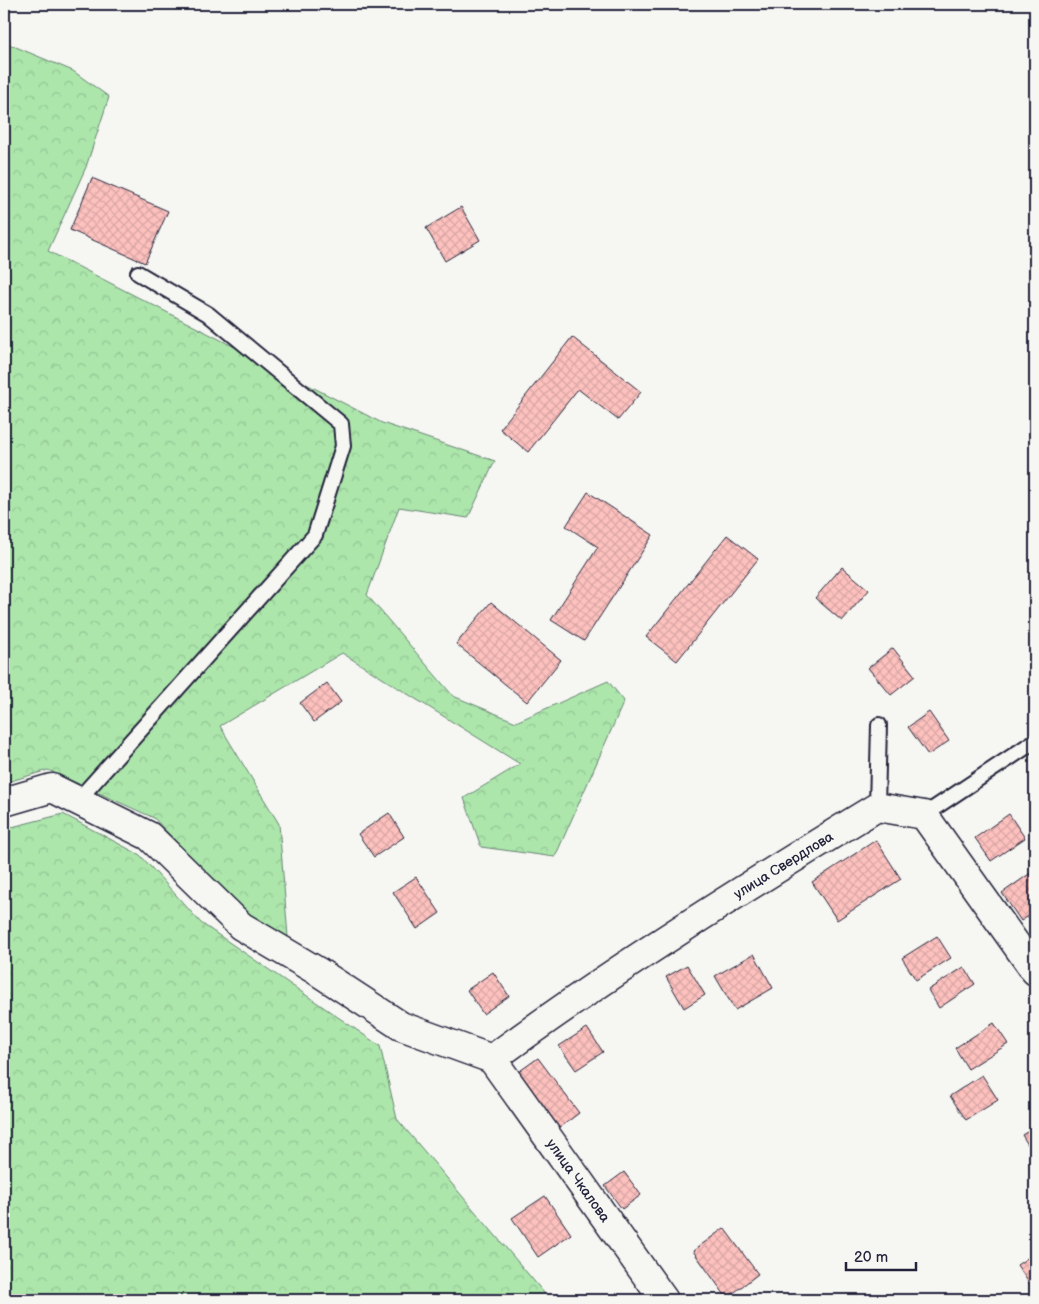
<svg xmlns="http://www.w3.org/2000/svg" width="1039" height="1304" viewBox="0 0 1039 1304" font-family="'Balsamiq Sans',sans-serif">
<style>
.forest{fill:url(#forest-crowns);stroke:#678473}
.building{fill:url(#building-cross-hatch);stroke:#22223b}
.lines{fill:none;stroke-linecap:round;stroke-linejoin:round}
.lane-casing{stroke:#22223b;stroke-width:18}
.street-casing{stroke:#22223b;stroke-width:31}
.lane{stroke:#f6f6f2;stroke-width:14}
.street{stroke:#f6f6f2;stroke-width:28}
.labels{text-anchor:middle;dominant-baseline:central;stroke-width:5;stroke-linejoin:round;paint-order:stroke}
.street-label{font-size:14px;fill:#22223b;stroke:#f6f6f2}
</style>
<defs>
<pattern id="forest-crowns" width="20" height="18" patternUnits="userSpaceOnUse" patternTransform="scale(1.25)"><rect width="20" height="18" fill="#ace6ab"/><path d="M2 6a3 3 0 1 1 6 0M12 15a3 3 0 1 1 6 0" fill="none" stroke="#94c594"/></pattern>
<pattern id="building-cross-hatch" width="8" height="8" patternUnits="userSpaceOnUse" patternTransform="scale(1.25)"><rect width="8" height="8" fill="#fdc1be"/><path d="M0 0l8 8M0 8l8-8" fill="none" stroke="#d9a6a4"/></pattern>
</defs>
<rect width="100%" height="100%" fill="#f6f6f2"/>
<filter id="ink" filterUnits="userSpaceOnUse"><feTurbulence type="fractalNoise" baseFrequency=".02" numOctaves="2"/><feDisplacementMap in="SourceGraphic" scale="10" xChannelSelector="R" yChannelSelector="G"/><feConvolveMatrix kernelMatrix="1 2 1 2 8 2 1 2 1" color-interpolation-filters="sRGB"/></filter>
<g filter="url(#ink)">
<g class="forest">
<polygon points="4,42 73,71 109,97 86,167 48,251 382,423 495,461 468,518 399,507 367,595 453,696 516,722 608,681 624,701 555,857 481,847 464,798 520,764 342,653 220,726 279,824 288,937 239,909 154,818 48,770 4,783"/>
<polygon points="63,814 140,855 201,923 380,1046 397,1119 550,1300 4,1300 4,829"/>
</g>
<g class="building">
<polygon points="92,178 168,211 145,263 70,230"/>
<polygon points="461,207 480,240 445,261 426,228"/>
<polygon points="572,337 641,392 618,420 578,389 528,452 500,429"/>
<polygon points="588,492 653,535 584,641 551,620 598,547 566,526"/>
<polygon points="727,535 758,559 677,661 646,637"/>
<polygon points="1034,551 1035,552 1035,571 1031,570"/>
<polygon points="842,567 869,590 842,621 815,598"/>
<polygon points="491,602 561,660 527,702 456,644"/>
<polygon points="893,648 915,676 891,695 868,668"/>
<polygon points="327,683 341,702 314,722 300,703"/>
<polygon points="929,712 949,741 928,755 908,727"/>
<polygon points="389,813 404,837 374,857 358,834"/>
<polygon points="1009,814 1025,838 991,861 975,838"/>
<polygon points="876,840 901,879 837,920 812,882"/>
<polygon points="1035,870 1035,912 1021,921 1002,893"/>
<polygon points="416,877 440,913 417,929 393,892"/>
<polygon points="937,936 951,958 916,980 902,958"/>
<polygon points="754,954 773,988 735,1010 715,976"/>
<polygon points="687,965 705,995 684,1008 666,977"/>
<polygon points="964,967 975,984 939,1008 928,990"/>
<polygon points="493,972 509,996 483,1014 467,990"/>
<polygon points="994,1023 1008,1044 968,1069 955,1048"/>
<polygon points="587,1028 603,1052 576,1070 559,1046"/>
<polygon points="538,1058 579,1113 558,1129 517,1073"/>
<polygon points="982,1075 998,1100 966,1120 950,1096"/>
<polygon points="1035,1127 1035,1156 1022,1135"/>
<polygon points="624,1172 641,1195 622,1209 605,1186"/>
<polygon points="545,1196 571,1234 538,1257 512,1218"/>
<polygon points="724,1228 758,1274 727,1298 693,1251"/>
<polygon points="1035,1253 1035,1292 1017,1265"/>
</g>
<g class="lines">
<g class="lane-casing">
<g id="lane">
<polyline points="78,800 315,535 343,446 341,424 208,314 138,273"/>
<polyline points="877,807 879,725"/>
<polyline points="924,815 1035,741"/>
</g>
</g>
<g class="street-casing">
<g id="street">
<polyline points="4,802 52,788 149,836 241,926 317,971 401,1026 492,1059"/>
<path id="s1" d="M492,1059C616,968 746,887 877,807L924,815L1035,971"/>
<path id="s2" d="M492,1059L664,1300"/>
</g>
</g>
<use href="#lane" class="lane"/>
<use href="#street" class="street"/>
</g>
</g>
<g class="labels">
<g class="street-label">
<text stroke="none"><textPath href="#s1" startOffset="350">улица Свердлова</textPath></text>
<text stroke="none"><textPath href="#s2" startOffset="149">улица Чкалова</textPath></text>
</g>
</g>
<rect width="1039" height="1304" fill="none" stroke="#f6f6f2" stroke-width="20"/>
<rect x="10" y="10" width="1019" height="1284" fill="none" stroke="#22223b" stroke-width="2" filter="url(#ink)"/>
<path d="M846 1262v8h70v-8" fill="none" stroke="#22223b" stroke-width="2.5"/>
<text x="854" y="1262" font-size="15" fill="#22223b" stroke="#f6f6f2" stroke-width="4" paint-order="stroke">20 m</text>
</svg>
